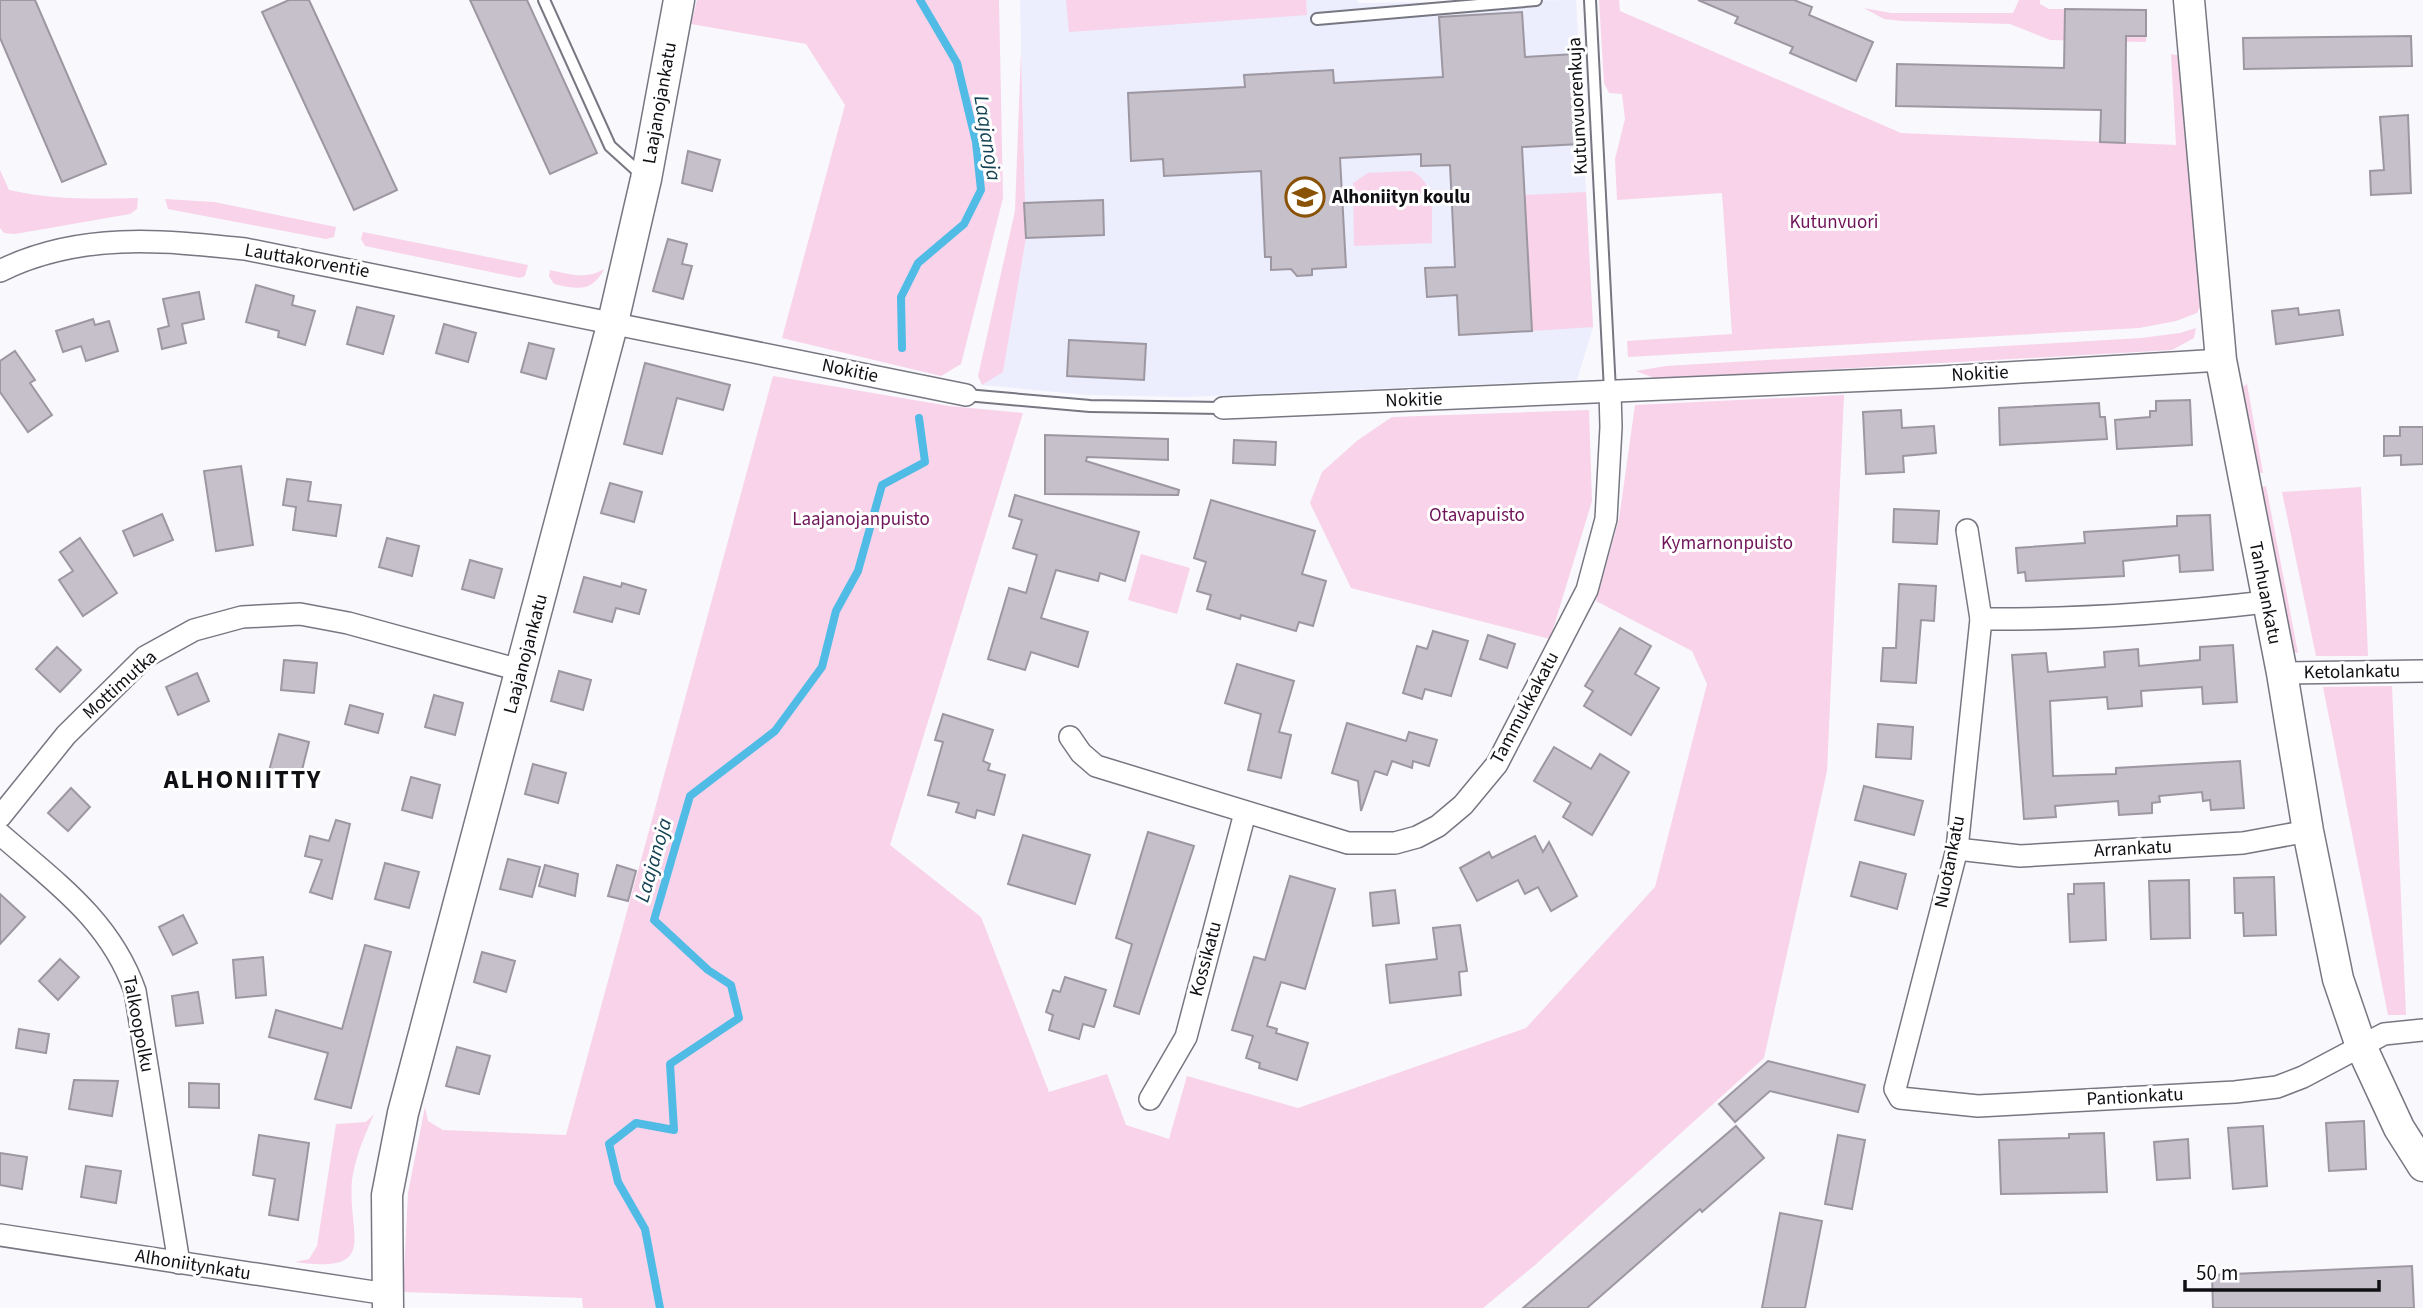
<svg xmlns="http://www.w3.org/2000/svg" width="2423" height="1308" viewBox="0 0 2423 1308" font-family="'Source Sans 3',sans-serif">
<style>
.built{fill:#ecedfd}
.green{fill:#f8d3ea}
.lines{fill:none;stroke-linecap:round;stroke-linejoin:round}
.stream{stroke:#50bce6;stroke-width:8}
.building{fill:#c6c0cb;stroke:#9d97a1;stroke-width:2}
.lane-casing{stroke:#777782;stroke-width:14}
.street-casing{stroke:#777782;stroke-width:24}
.secondary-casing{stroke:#777782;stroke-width:33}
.lane{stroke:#fff;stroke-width:10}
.street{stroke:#fff;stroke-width:21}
.secondary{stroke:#fff;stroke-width:30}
.labels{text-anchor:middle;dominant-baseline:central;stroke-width:6;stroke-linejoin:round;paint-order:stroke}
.street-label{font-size:19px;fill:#101014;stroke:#fff}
.poi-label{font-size:19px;font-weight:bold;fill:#101014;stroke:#fff;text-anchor:start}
.park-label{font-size:19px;fill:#6f1459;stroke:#fff}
.water-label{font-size:21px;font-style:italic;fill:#144354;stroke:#fff}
.district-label{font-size:26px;font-weight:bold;letter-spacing:2px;fill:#101014;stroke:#fff}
</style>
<rect width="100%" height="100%" fill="#f8f8fd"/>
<polygon class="built" points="1020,0 1358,0 1358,3 1576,0 1593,327 1577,380 1186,397 1089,395 982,385 1003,372 1026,238"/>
<g class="green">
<polygon points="697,0 999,0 1003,198 961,364 941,376 782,338 845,105 806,44 691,24"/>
<polygon points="1066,0 1306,0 1307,15 1069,32"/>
<polygon points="1599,0 1619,0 1620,11 1901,133 2176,145 2171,54 2181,56 2200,307 2197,313 2176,321 2139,328 1628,357 1627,341 1732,334 1722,193 1617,200 1615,159 1625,119 1622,94 1609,93 1604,83"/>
<polygon points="2019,0 2040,0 2040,4 2049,9 2065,9 2065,35 2146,36 2146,42 2050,40 2010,24 1902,21 1884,19 1864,8 1891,13 2013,13"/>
<polygon points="1021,50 1026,238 1003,372 982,385 978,376 1015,211"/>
<path d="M0,170L9,190C52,200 94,199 138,198L137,209L130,214L15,234L4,233L0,228Z"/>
<path d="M1411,171C1438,182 1431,219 1432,243L1354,246L1353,183L1368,173Z"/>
<polygon points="1586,192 1593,327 1532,331 1525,195"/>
<polygon points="165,199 214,202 336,227 334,237 326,239 168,209"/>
<polygon points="363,232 528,265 525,276 520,278 365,246 361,239"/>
<path d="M604,269C592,293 577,289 554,284L549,276L550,270C569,274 586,280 604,269Z"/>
<polygon points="2196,328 2194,338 2172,350 1657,379 1636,371 1666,366 2141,338 2180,333"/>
<polygon points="773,376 949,406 1023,413 890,845 981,917 1049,1092 1107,1074 1126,1125 1169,1139 1187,1076 1298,1108 1526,1028 1655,887 1707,684 1692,651 1596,601 1619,519 1635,405 1844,395 1827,771 1764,1058 1535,1265 1483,1308 583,1308 582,1298 403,1292 408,1193 425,1107 428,1121 443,1130 566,1135"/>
<polygon points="2247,384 2263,473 2257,472 2241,388"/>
<polygon points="1589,410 1592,501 1550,639 1351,588 1310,503 1322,472 1358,440 1392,417"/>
<polygon points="2266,486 2298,653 2293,652 2260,488"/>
<polygon points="2361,487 2368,656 2316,656 2282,492"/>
<polygon points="1141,554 1190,568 1177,614 1128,600"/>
<polygon points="2392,686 2406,1015 2388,1015 2323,687"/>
<path d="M374,1114C365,1135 355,1157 352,1180C347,1235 381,1274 295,1262L309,1259L317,1246L336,1124L366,1122Z"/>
</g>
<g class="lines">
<g class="stream">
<polyline points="902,348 901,297 918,263 964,224 981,190 976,142 957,63 920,0"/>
<polyline points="660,1308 645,1229 618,1182 609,1144 636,1123 674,1130 670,1064 739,1018 731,985 708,970 654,920 690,796 775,731 822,667 836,611 858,571 882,485 925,462 919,418"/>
</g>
</g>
<g class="building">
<polygon points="0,0 35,0 106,164 62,182 0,38"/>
<polygon points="289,0 309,0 397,190 354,210 262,12"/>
<polygon points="470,0 527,0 597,153 550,174"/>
<polygon points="1698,0 1794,0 1812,7 1809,15 1873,42 1856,81 1790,53 1793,47 1735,23 1738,17"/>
<polygon points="2065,9 2146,10 2146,36 2126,36 2125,143 2100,142 2101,110 1896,106 1897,64 2064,68"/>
<polygon points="1522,12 1525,57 1575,54 1580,144 1522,147 1532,331 1459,335 1457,295 1427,297 1425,268 1455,267 1450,165 1421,166 1421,154 1340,158 1346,267 1312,269 1312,275 1297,276 1291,269 1271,270 1271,257 1265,257 1261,171 1164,176 1163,159 1131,161 1128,93 1245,87 1244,75 1333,70 1334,83 1443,77 1439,17"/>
<polygon points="2411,36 2412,66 2244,69 2243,38"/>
<polygon points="2408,115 2411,193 2371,195 2370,171 2384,170 2380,117"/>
<polygon points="688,151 720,160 712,191 682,183"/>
<polygon points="1103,200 1104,235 1026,238 1024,203"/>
<polygon points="668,239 687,244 682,264 692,266 683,299 653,291"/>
<polygon points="256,285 294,296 292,305 315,311 305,345 278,337 279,331 246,322"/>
<polygon points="199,292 204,319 182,324 186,343 162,349 158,329 169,326 163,299"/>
<polygon points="357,307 394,316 383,354 347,344"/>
<polygon points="2298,308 2299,315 2339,310 2343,335 2276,344 2272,311"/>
<polygon points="93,319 95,325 109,321 118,351 86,361 81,346 63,352 56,331"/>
<polygon points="444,324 476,333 468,362 436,353"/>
<polygon points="1069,340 1146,344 1144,380 1067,376"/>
<polygon points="529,343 554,349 546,379 521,372"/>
<polygon points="15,351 35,380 30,383 52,415 28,432 0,392 0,361"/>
<polygon points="645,363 730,385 723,410 677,398 662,454 624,444"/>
<polygon points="2190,400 2192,445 2117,449 2115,420 2150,417 2150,411 2156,411 2156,401"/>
<polygon points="2099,403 2100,417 2105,417 2107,439 2000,445 1999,408"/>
<polygon points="1901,410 1902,428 1934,426 1936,453 1903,456 1904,472 1866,474 1863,412"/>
<polygon points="2400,427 2423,427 2423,464 2401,465 2401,455 2384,456 2384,436 2400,436"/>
<polygon points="1045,435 1168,439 1168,460 1087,457 1086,461 1179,490 1178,495 1045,494"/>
<polygon points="1234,440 1276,442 1275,465 1233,463"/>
<polygon points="241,466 253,545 216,551 204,471"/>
<polygon points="287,479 311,482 308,501 341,505 336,536 293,530 296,507 283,505"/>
<polygon points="610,483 642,492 634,522 601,513"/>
<polygon points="1015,495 1139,532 1125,581 1100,573 1098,581 1056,570 1041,618 1088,632 1078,667 1031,652 1025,670 988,659 1009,588 1026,593 1037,555 1013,548 1022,520 1009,516"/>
<polygon points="1211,500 1315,531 1302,574 1326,581 1313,626 1299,622 1296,631 1241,615 1240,619 1207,609 1211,595 1197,591 1206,562 1194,558"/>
<polygon points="1894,509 1939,511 1937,544 1893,542"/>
<polygon points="162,514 173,540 134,556 123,531"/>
<polygon points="2210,515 2213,570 2180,572 2179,555 2123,561 2124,576 2026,581 2025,572 2018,573 2016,548 2085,543 2084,532 2177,526 2177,516"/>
<polygon points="80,538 117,593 83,616 59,580 73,571 60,552"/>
<polygon points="387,538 419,546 412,576 379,567"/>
<polygon points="470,560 502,569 494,598 462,589"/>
<polygon points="584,577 621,587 622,583 646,590 639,614 616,608 612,622 574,612"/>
<polygon points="1899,584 1936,586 1934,621 1921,620 1916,683 1881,681 1883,648 1896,648"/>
<polygon points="1620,628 1651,646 1635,674 1659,688 1631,735 1584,706 1593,691 1585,686"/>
<polygon points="1433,631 1468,641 1451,696 1425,689 1422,699 1403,693 1417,646 1427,649"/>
<polygon points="1488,635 1515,644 1507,668 1480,659"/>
<polygon points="2233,645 2237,702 2203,704 2202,687 2141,691 2142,706 2108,709 2107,697 2050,701 2053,776 2116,774 2116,768 2240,761 2244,808 2211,810 2210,800 2203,801 2202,792 2159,796 2160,802 2152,803 2152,813 2119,815 2118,801 2055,806 2056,817 2024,819 2012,655 2046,653 2048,672 2105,667 2104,652 2138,649 2139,666 2200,660 2200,647"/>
<polygon points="57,647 81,670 60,692 36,669"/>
<polygon points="284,660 317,663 314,693 281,690"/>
<polygon points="1237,664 1294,681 1279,732 1291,735 1281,778 1248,770 1261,714 1225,703"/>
<polygon points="559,671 591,680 583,710 551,701"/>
<polygon points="197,673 209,701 178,715 166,687"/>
<polygon points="434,695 463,703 455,735 425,727"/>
<polygon points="350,705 383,714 378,733 345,724"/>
<polygon points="943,714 993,730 983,761 990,764 988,770 1005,775 994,815 977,810 975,818 956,812 959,803 928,795 943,742 935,740"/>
<polygon points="1347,723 1406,741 1409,732 1437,740 1429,766 1413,761 1412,768 1392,761 1387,775 1375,771 1361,811 1358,781 1332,773"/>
<polygon points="1878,724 1913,727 1911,759 1876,757"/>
<polygon points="279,734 309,742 300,778 269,771"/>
<polygon points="1554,747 1591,769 1600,754 1629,772 1592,835 1563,817 1571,803 1534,781"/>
<polygon points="533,764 566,773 558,803 525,794"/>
<polygon points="411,777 440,785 432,818 402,810"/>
<polygon points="1864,786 1923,801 1914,835 1855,820"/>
<polygon points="71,788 90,807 68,831 48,813"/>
<polygon points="336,820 350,824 332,899 310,892 322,860 305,856 310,836 329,841"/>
<polygon points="1148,832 1194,846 1139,1014 1114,1006 1132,944 1116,938"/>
<polygon points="1023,835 1090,855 1075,904 1008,884"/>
<polygon points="1535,836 1543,852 1549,842 1577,896 1551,911 1538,887 1525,894 1518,880 1477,901 1460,868 1489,852 1492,858"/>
<polygon points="508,859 540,867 532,897 500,889"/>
<polygon points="1860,862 1906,874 1897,909 1851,896"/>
<polygon points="385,863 419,872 409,908 375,899"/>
<polygon points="545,865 578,874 575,896 539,886"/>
<polygon points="617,865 636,871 628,901 608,896"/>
<polygon points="1290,876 1335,889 1305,989 1281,982 1267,1026 1277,1029 1276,1033 1308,1043 1297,1080 1259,1068 1260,1063 1246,1058 1253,1036 1232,1030 1254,957 1265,960"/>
<polygon points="2274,877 2276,935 2244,936 2243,913 2235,913 2234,878"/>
<polygon points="2189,880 2190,938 2151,939 2149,881"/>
<polygon points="2104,883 2106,940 2070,942 2068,894 2074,894 2074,884"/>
<polygon points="1395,890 1399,923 1373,926 1370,893"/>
<polygon points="0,894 25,917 0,944"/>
<polygon points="183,915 197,943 173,955 159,927"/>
<polygon points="1460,925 1467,971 1459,972 1461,995 1390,1003 1386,965 1437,959 1433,928"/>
<polygon points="365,945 391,952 351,1108 315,1099 328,1053 269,1037 276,1010 342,1029"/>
<polygon points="482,952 515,961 506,992 474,982"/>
<polygon points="263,957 266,995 236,998 233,960"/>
<polygon points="60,959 79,977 58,1000 39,981"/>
<polygon points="1065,977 1106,990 1094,1027 1083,1024 1079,1039 1049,1030 1053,1015 1046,1012 1053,990 1060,992"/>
<polygon points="198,992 203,1023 176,1026 172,996"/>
<polygon points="19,1029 49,1034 46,1053 16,1048"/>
<polygon points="457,1047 490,1056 479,1094 446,1086"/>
<polygon points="1768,1061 1865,1085 1858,1112 1770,1091 1735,1122 1719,1104"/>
<polygon points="74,1080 118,1081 112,1116 69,1109"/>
<polygon points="189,1083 219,1084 219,1108 189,1107"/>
<polygon points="2364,1121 2366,1169 2329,1171 2326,1123"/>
<polygon points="1736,1126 1764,1158 1702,1212 1700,1209 1587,1308 1523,1308"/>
<polygon points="2263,1126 2267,1186 2233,1189 2228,1128"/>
<polygon points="2104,1133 2107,1192 2001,1194 1999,1140 2069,1138 2069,1134"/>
<polygon points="259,1135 309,1143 298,1220 269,1215 275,1179 253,1175"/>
<polygon points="1838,1135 1865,1140 1852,1209 1825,1204"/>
<polygon points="2188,1139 2190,1178 2157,1180 2154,1142"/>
<polygon points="0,1153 27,1157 22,1189 0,1185"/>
<polygon points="86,1166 121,1171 116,1203 81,1197"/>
<polygon points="1780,1213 1822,1221 1805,1308 1762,1308"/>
<polygon points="2412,1266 2414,1308 2213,1308 2212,1275"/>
</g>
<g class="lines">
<g class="lane-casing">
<g id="lane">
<polyline points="544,0 610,146 642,175"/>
<polyline points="1590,0 1610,391"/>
<polyline points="1317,19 1536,0"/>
<polyline points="966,395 1090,406 1223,408"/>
</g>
</g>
<g class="street-casing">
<g id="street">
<path d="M0,271C78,232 162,240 245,249L966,395"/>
<polyline points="1223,408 1941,377 2221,360"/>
<polyline points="1967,530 1981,619"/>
<path d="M2266,602C2171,613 2077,620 1981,619L1957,849L1895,1089L1900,1098L1978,1106L2235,1092L2277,1087L2303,1077L2384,1034L2423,1030"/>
<polyline points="2282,673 2423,671"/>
<polyline points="1070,737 1081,753 1096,766 1348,843 1395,843 1417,837 1438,826 1463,805 1497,764 1587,590 1606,519 1611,427 1610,391"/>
<polyline points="0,817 66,735 145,657 194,630 242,617 300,614 348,623 523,671"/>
<path d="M0,834C55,882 110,920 135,991L179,1263"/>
<polyline points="1957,849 2020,856 2243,843 2308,831"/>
<polyline points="1150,1099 1186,1037 1245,813"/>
<polyline points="0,1235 387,1294"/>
</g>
</g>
<g class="secondary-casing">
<g id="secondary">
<polyline points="2189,0 2221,360 2282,673 2308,831 2338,979 2361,1046 2399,1128 2423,1166"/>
<polyline points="388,1308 387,1195 403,1113 613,322 646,179 679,0"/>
</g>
</g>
<use href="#lane" class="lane"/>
<use href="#street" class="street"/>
<use href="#secondary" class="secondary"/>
</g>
<defs>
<g id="school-ring" transform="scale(2.0125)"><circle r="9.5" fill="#fff" stroke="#8a5206" stroke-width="1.5"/><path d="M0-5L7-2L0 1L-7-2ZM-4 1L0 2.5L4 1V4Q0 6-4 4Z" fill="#8a5206"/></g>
</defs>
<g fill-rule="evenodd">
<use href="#school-ring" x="1305" y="197"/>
</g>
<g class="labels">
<g class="street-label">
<text transform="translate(660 103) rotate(-80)">Laajanojankatu</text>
<text transform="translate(1578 106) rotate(-93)">Kutunvuorenkuja</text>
<text transform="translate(307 261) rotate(10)">Lauttakorventie</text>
<text transform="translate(850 371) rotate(12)">Nokitie</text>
<text transform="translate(1980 374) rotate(-3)">Nokitie</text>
<text transform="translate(1414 400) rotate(-2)">Nokitie</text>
<text transform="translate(2265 593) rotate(79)">Tanhuankatu</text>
<text transform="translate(526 654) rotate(-75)">Laajanojankatu</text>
<text transform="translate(2352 672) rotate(-1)">Ketolankatu</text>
<text transform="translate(120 685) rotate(-42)">Mottimutka</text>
<text transform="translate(1525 708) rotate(-62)">Tammukkakatu</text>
<text transform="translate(2133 849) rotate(-3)">Arrankatu</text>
<text transform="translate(1950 862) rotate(-79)">Nuotankatu</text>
<text transform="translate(1206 959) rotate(-75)">Kossikatu</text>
<text transform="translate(138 1024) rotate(79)">Talkoopolku</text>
<text transform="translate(2135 1097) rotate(-3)">Pantionkatu</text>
<text transform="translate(193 1265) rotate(9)">Alhoniitynkatu</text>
</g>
<g class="poi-label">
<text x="1332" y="197">Alhoniityn koulu</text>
</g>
<g class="park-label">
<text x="1834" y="222">Kutunvuori</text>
<text x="1477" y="515">Otavapuisto</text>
<text x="861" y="519">Laajanojanpuisto</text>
<text x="1727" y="543">Kymarnonpuisto</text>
</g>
<g class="water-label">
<text transform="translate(988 138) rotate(81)">Laajanoja</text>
<text transform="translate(653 860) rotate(-74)">Laajanoja</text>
</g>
<g class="district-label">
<text x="243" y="779">ALHONIITTY</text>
</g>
</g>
<path d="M2185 1280v10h194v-10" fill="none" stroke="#101014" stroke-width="3.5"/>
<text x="2196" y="1280" font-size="21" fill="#101014" stroke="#ffffff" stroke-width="5" paint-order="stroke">50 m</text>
</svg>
